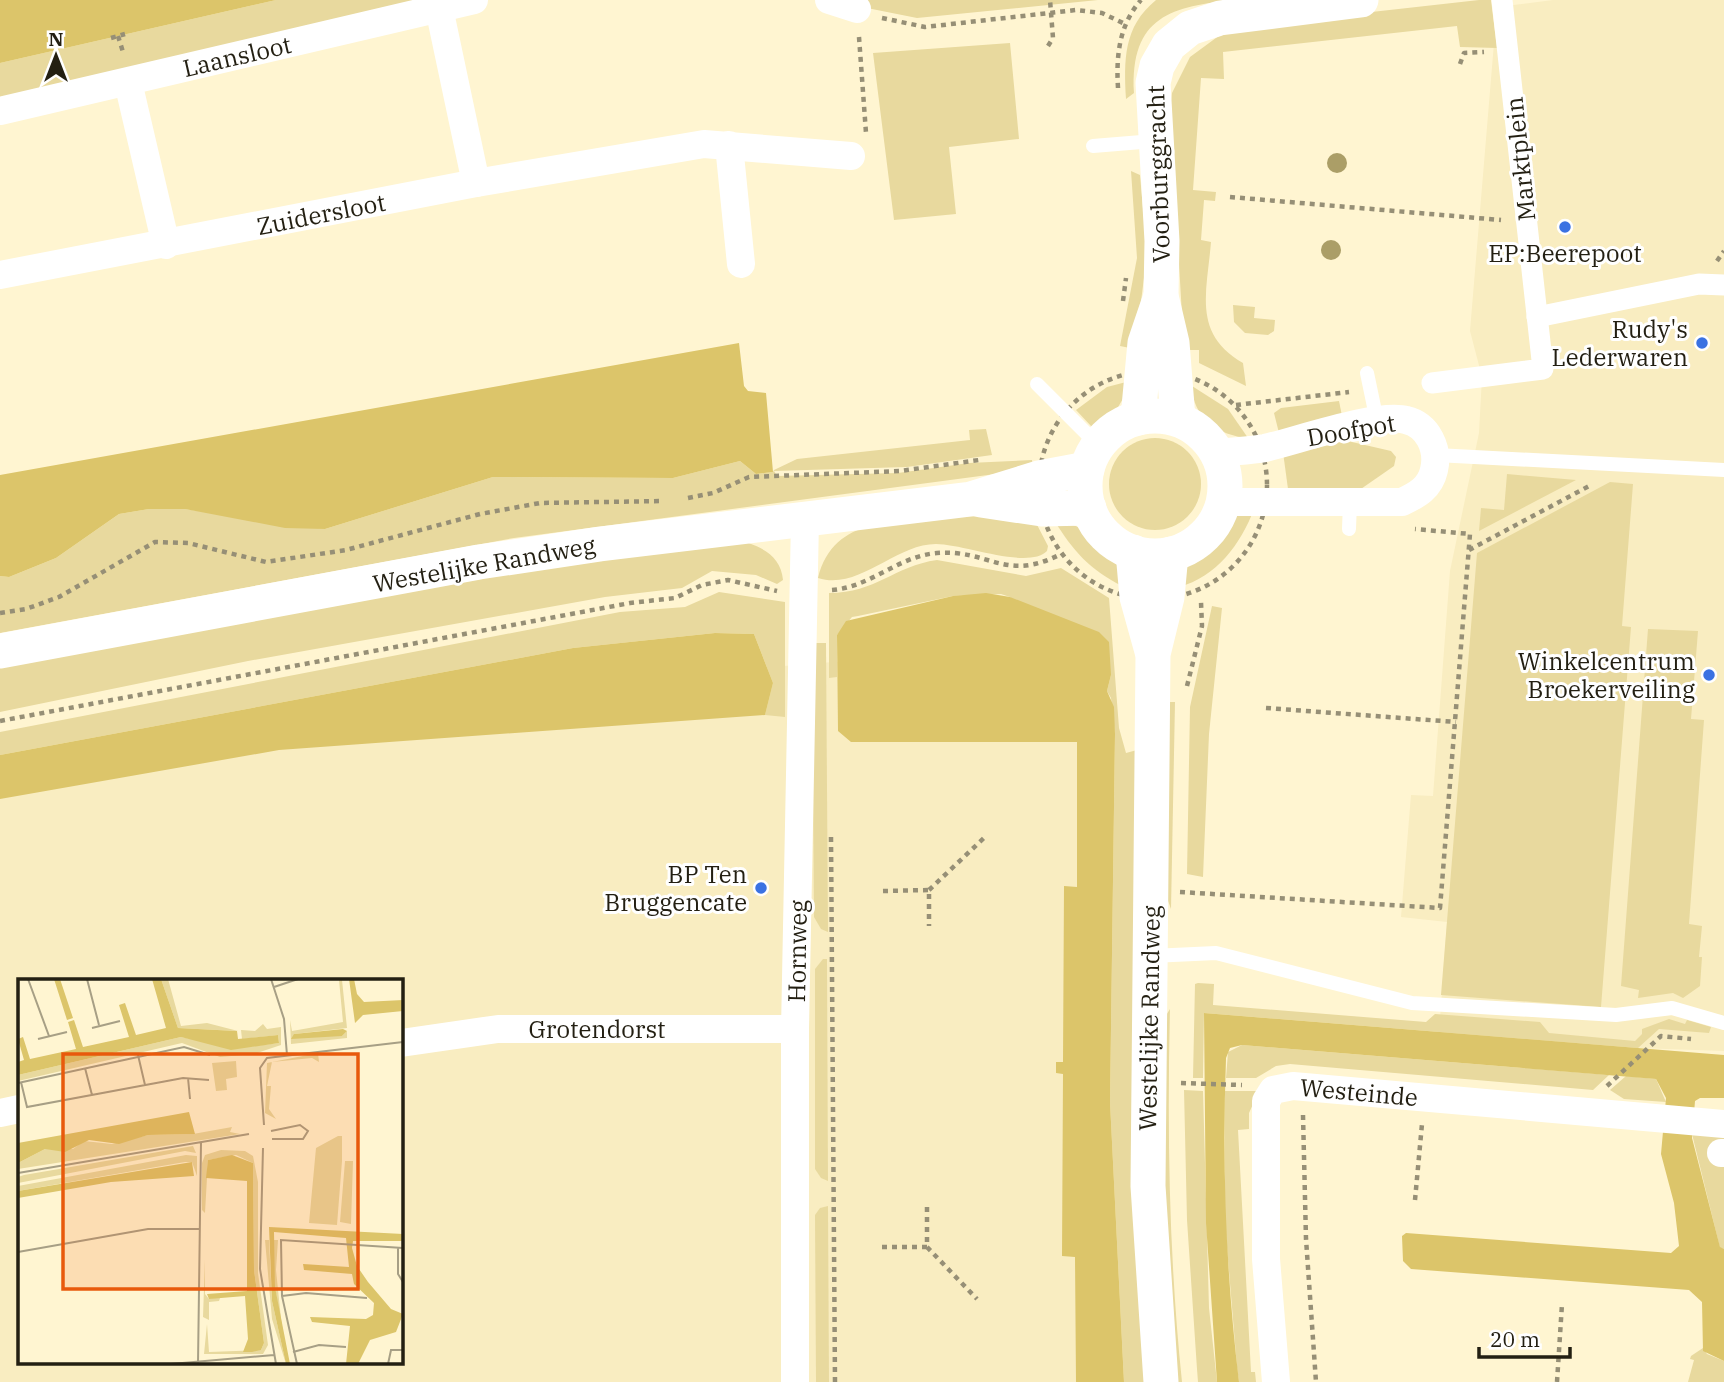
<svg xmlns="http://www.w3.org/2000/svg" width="1724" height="1382" viewBox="0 0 1724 1382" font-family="'IBM Plex Serif',serif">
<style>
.built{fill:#f9edc1;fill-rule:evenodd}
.green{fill:#e8d99e}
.water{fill:#dcc56a}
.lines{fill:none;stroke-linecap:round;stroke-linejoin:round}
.path{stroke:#968f76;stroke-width:4.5;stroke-dasharray:5 5;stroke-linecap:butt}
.service{stroke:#fff;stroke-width:14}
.pedestrian{stroke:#fff;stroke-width:21}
.minor{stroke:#fff;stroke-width:28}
.tertiary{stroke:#fff;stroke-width:35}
.tree{fill:#ab9e67}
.poi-dot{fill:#3b72e2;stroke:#fff;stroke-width:2.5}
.labels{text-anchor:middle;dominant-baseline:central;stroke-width:6;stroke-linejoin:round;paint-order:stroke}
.street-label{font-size:24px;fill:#231f12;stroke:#fff}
.poi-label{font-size:24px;fill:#231f12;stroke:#fff;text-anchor:end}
.inset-road{fill:none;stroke:#a79f85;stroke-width:2}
.view{fill:#e8590c;fill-opacity:0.15;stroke:#e8590c;stroke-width:3.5}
.inset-edge{fill:none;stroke:#231f12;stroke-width:3.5}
</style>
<rect width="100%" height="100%" fill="#fff5d1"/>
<g class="built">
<polygon points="1553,0 1724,0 1724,1051 1638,1048 1439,1033 1447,922 1401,917 1411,795 1433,796 1450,571 1479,433 1482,377 1470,331 1497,7"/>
<path d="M895,657L1083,711L1094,1382H0V770L491,690ZM19,981H401V1363H19Z"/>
</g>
<g class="green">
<polygon points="276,0 423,0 0,98 0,63"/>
<polygon points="868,0 1098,0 917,18 867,8"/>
<path d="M1156,0H1236C1172,6 1130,16 1134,93L1126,99C1124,60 1123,27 1156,0Z"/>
<path d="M1479,0H1491L1497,48L1460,47L1457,26L1223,52L1224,79L1201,78L1193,190L1216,192L1215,201L1204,200L1201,240L1211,242C1207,292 1192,334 1243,363L1246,386L1199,363V350H1184L1170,108L1172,93L1190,57L1220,35L1309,19Z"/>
<polygon points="1010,43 1019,139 949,147 956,214 894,220 873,53"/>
<polygon points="1131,171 1140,175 1147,254 1135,349 1120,346 1137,258"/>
<polygon points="1233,305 1255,307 1254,318 1275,320 1274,331 1268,335 1245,333 1234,322"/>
<path d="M1130,381C1125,399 1111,424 1091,426L1076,410L1107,387Z"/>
<path d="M1192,386L1228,409L1248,438C1219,436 1192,417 1192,386Z"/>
<polygon points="1339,401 1342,416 1279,433 1274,413 1281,408"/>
<polygon points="986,429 992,455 907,467 774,471 777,476 898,473 969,463 1032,460 1033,469 514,538 0,633 0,576 9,577 56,558 119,514 149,509 185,509 325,529 493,477 673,478 740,461 756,474 773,472 774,470 797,459 970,440 969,430"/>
<circle cx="1155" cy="484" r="46"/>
<polygon points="1339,439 1391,451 1396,457 1394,466 1358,491 1288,489 1283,452"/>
<polygon points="1507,474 1576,480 1479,531 1481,508 1504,510"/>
<polygon points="1610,482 1633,484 1622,626 1631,627 1601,1007 1441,995 1477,553"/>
<path d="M1254,509C1241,544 1216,577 1179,587L1190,560L1216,538L1234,517Z"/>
<path d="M952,516L1033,517L1048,546L1047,551C1028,570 964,544 936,544C895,544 859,591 818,578C834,514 898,523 952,516Z"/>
<path d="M1054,520C1093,528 1117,545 1122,586C1090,570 1073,551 1054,520Z"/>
<path d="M733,539C756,544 781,553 783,580L777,584L756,575L712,571L682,588L605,597L248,661L0,712V664L472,578Z"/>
<path d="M937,560L1026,576L1061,568L1109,598L1119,728L1126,753L1137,750L1147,1382H1124L1110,1102L1115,734L1111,698L1107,691L1111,675L1010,597L1001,594L953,596L858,616L852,617L837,635V677L829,678V593C876,593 894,566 937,560Z"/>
<polygon points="719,592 785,602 785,717 765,715 773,683 754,634 715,633 573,648 0,755 0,732 620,612 685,607"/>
<polygon points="1212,606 1222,608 1209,734 1203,877 1187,874 1190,707"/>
<polygon points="1648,629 1698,631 1691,719 1704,720 1689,924 1702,926 1699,957 1702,957 1700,986 1683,998 1673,993 1638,998 1639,990 1621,986"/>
<polygon points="812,643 826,643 828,932 821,929 814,917"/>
<polygon points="1165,702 1175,702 1171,909 1167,898"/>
<polygon points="823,959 827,959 828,1181 821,1178 815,1169 815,969"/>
<polygon points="1198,983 1214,984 1213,1005 1426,1022 1435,1014 1540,1022 1549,1033 1635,1041 1642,1034 1642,1029 1669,1019 1685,1024 1687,1020 1711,1027 1709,1033 1659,1029 1638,1048 1204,1013 1203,1078 1193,1078 1195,984"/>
<path d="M1170,1009C1167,1134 1169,1257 1182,1382H1173L1165,1273V1017Z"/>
<polygon points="1242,1045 1609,1075 1593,1090 1290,1064 1276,1066 1256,1078 1226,1078 1228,1052"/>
<polygon points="1626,1076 1656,1079 1666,1102 1624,1099 1610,1090"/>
<polygon points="1184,1090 1203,1091 1209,1308 1217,1382 1198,1382 1197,1369 1187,1220"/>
<polygon points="1225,1091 1259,1091 1249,1113 1249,1129 1238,1130 1251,1372 1255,1372 1256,1382 1239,1382 1237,1367 1225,1223"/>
<polygon points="1692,1134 1724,1137 1724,1249 1720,1248"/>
<polygon points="828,1206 829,1382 816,1382 815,1215 820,1208"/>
<polygon points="1703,1348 1707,1354 1724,1361 1724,1382 1688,1382 1694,1360 1690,1359 1691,1356"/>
</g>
<g class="water">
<polygon points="0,0 276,0 0,63"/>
<polygon points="739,343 744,386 748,391 766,393 773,472 756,474 740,461 673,478 493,477 325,529 285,528 185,509 149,509 119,514 56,558 9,577 0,576 0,475"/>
<polygon points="986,593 1010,597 1099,632 1109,642 1111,675 1107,691 1114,707 1115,734 1110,1102 1124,1382 1076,1382 1075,1257 1062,1256 1063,1074 1056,1073 1056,1062 1063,1062 1064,886 1077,887 1077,742 851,742 838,731 837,635 846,621 953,596"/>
<polygon points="715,633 754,634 773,683 765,715 279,750 0,799 0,755 573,648"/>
<path d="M1204,1013L1724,1055V1098H1700L1695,1101L1692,1138L1720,1247L1724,1249V1361L1703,1351L1702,1302L1689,1290L1411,1269L1403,1261L1402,1236L1406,1233L1671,1253L1679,1246L1674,1203L1661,1154L1666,1098L1656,1079L1242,1045L1230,1048L1226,1058C1222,1167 1226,1274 1239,1382H1217L1206,1223Z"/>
</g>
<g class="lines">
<g class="path">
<polyline points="882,18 925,27 1076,10 1102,13 1125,24"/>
<polyline points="118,36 123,52"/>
<polyline points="859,37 866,133"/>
<polyline points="111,38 125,34"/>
<polyline points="1048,46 1053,38 1050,0"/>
<polyline points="1460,64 1464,53 1484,52"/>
<path d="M1118,88C1116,56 1119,25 1141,0"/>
<polyline points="1230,197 1501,220"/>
<polyline points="1717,261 1724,251"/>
<polyline points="1123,301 1126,278"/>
<circle cx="1153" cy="485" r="114"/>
<polyline points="1236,405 1349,392"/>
<polyline points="688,498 713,493 749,477 900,471 979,460"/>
<polyline points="1469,550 1591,485"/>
<path d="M832,590C871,587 898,556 937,553C990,549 1005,583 1061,554"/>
<polyline points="0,613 26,609 59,597 155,542 188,543 266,562 346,550 480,514 540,503 663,501"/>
<polyline points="1187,686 1202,626 1201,602"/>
<polyline points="1266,708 1456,722"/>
<polyline points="0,721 630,603 675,598 702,585 728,580 777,591"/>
<polyline points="831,837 835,1382"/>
<polyline points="929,890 985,837"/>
<polyline points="883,891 929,890 929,926"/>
<polyline points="1180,892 1440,908 1470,534 1415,529"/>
<polyline points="1181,1083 1242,1085"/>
<polyline points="1607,1086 1661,1036 1691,1039"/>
<polyline points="1303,1115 1306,1239 1316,1382"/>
<polyline points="1415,1200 1422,1124"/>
<polyline points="882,1247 927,1247 927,1206"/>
<polyline points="927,1247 977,1299"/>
<polyline points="1557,1382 1562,1304"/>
</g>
<g class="service">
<polyline points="1093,146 1154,141"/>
<polyline points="1367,373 1377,421"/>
<polyline points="1037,384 1098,445"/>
<polyline points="1436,455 1724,470"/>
<polyline points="1349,529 1350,502"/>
<polyline points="1151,956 1216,953 1412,1003 1616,1015 1672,1008 1724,1023"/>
</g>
<g class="pedestrian">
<polyline points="1537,317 1699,284 1724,285"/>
<polyline points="1432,383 1543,369 1502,0"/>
</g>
<g class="minor">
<polyline points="829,0 857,9"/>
<polyline points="439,8 476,183"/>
<polyline points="128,82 166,245"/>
<polyline points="0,111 474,0"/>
<polyline points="729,145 741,264"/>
<polyline points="0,275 476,183 704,144 851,156"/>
<path d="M1217,453C1233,451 1250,451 1265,448C1296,441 1379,412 1406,420C1428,425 1439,449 1434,470C1430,488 1417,495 1402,502H1223"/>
<polyline points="401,1043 498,1029 795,1029"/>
<polyline points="0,1113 19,1109"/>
<polyline points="1721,1153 1724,1153"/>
<polyline points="795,1382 795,1029 805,519"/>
<polyline points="1276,1382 1266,1259 1266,1101 1273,1090 1293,1086 1724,1124"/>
</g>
<g class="tertiary">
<circle cx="1155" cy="486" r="70"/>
<polyline points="1138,418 1145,343 1161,296"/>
<polyline points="1178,419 1172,343 1161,296 1162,241 1153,83 1157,66 1169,45 1190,28 1220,18 1361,0"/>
<polyline points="981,500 1042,509 1089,508"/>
<polyline points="1133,552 1137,597 1152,651"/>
<polyline points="0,651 479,562 600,544 971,499 1039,478 1087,469"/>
<polyline points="1161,1382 1148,1186 1153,654 1167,597 1171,554"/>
</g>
</g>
<g class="tree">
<circle cx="1337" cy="163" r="10"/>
<circle cx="1331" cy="250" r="10"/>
</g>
<g class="poi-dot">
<circle cx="1565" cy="227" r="7"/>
<circle cx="1702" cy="343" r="7"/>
<circle cx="1709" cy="675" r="7"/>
<circle cx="761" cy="888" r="7"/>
</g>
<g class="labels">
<g class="street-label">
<text transform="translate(237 56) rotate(-13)">Laansloot</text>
<text transform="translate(1520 159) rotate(-96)">Marktplein</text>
<text transform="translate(1158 174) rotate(-92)">Voorburggracht</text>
<text transform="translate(321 214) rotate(-11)">Zuidersloot</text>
<text transform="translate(1351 430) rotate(-10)">Doofpot</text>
<text transform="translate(484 564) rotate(-10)">Westelijke Randweg</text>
<text transform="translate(797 951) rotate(-89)">Hornweg</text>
<text transform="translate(1149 1018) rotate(-89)">Westelijke Randweg</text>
<text x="597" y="1029">Grotendorst</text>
<text transform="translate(1359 1092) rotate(5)">Westeinde</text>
</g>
<g class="poi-label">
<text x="1565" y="253" text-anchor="middle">EP:Beerepoot</text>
<text x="1688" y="329">Rudy's<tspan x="1688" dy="28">Lederwaren</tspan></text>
<text x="1695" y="661">Winkelcentrum<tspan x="1695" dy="28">Broekerveiling</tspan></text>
<text x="747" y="874">BP Ten<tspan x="747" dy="28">Bruggencate</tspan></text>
</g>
</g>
<g transform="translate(18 979)">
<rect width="385" height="385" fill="#fff5d1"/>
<path d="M143,0H150L163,47L189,44L220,52L160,49ZM321,1H324L329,49L276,55L324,57L329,52V59L273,65L272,41L274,52L325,43ZM245,45L249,50L263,48V66L236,75L202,78L164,64L0,102V96L163,58L219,69L261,64L260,56L224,60L223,51L237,52ZM300,74L301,83L294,79L254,83L249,107H253L251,130L258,140L247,134L249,84ZM218,82L219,98L208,100L209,111L198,112L194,84ZM214,148L212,153L222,155L0,190V184L27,170H55L66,162L94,165L130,156L175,155ZM320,157H324V182L319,246L291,244L298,169ZM175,167L178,174L167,172L0,204V198L6,196ZM203,171L227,172L235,177L240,203V294L250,366L245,375H186L189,345L191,373L243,371L246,364L236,291L235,184L218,176L190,181L187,234L184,231V184L187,176ZM168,176L179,177V197L174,183H167L0,212V207ZM327,182H335L333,245L322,243ZM247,261H251L254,322L268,385L254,340ZM254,261H260L258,291L265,359L257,308ZM187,280V315L191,320L203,316L201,322L191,323V341L185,338Z" fill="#e8d99e"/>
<path d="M36,0H42L55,39L49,41ZM134,0H143L160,49L219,52L220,60L260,56L261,64L213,71L163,58L0,96V83L6,81L0,60L5,58L12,80L58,70L50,43L56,41L65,68L111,58L101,26L107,24L118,56L148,49ZM331,0H336L339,15L346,23L385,21V32L345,36L337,44ZM325,50L329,52L324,57L273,60L276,55ZM171,133L177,155L130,156L101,165L71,161L47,173L27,170L0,184V164ZM214,176L235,184L236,291L246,364L243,371L234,373H225L230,360L227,317L191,320L189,315L229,312V202L188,199L190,181ZM174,183L176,197L93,203L0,219V212ZM251,248L385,255V262H335L334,269L339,287L350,303L373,330L385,335L378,353L352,361L340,385H328L332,347L294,343L292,338L348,340L355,336L356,324L336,305L334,295L286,291L285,285L331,288L328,259L256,253L257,308L272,385H268L254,322Z" fill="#dcc56a"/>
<path class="inset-road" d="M10,0L31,57M69,0L81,46M253,0L266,40L269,76M256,8L280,0M74,49L102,42M20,60L49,53M120,76L127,106M67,89L74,116M170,99L172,120M3,103L9,128L165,99L191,101M0,104L166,68L192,76M246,146L242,89L249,79L385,63M253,152L282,146L290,152L285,160H254M245,169L242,290L258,385M0,194L231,155M380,269V295L385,303M0,273L130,250H181M264,317L288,314L349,319M275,373L301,366L328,368M153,385L256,376M180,385L183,163M279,385L264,317L263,261L385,269M370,385L373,371H385"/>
<path class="view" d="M45,75H340V310H45Z"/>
<rect width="385" height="385" class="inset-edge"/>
</g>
<g transform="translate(56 56)" stroke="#ffffff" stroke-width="5" paint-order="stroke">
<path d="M0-5L12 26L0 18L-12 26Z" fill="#231f12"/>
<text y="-10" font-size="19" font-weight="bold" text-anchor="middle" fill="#231f12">N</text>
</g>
<path d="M1479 1347v10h91v-10" fill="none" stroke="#231f12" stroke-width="3.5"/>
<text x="1490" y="1347" font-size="21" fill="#231f12" stroke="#ffffff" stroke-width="5" paint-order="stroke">20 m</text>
</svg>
